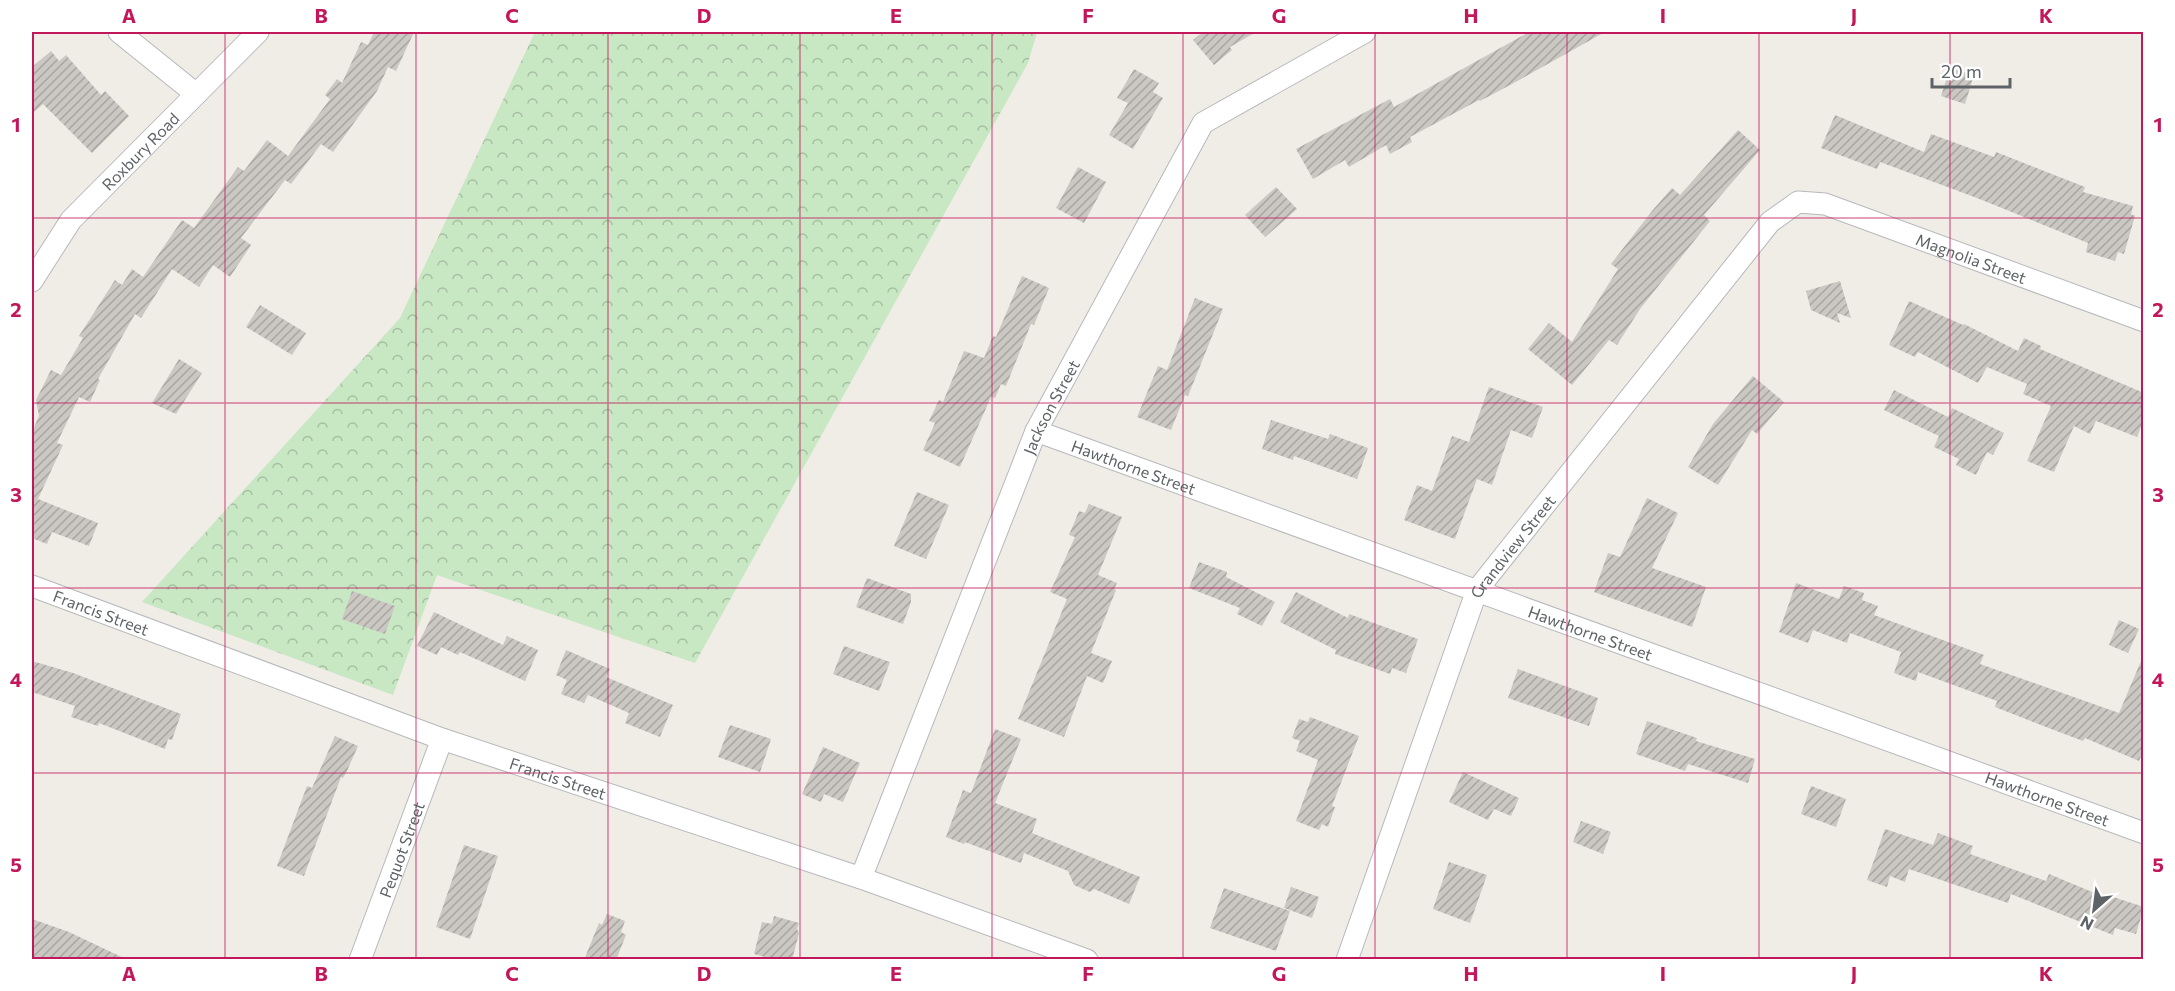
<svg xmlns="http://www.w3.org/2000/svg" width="2175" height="991" viewBox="0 0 2175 991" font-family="Commissioner,sans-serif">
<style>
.forest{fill:url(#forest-crowns)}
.building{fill:url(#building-hatch)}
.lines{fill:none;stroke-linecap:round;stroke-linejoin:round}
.street-casing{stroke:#b6b9bc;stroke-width:23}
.street{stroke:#fff;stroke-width:21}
.grid{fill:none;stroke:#c2185b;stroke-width:1.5;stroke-opacity:0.55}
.labels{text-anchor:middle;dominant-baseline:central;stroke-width:4.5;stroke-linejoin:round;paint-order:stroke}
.street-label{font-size:16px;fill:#5d6366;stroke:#fff}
.neatline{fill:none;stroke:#c2185b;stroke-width:2}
.grid-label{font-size:20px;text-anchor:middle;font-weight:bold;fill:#c2185b}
</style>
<defs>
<pattern id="forest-crowns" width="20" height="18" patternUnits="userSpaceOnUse" patternTransform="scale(1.5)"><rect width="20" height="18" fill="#c8e7c3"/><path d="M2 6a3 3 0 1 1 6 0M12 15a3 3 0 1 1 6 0" fill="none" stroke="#a6bfa2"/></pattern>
<pattern id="building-hatch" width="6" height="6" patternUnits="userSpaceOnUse" patternTransform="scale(1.5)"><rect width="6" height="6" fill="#cbc7c3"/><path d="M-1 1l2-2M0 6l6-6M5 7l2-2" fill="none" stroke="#a8a5a2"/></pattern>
</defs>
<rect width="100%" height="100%" fill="#f0ece6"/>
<polygon class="forest" points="535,32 1037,32 1028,63 695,663 437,575 393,695 142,602 400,318"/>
<g class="building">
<polygon points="374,32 414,32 396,71 388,67 377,91 333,152 321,144 291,184 285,180 241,238 251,245 230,277 213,265 199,287 172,269 141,318 135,314 98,379 100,380 90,402 79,397 57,443 63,445 38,499 98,523 89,546 52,532 47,544 32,538 32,432 39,416 36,400 51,370 61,375 83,338 79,336 115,280 122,285 132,269 143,277 182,220 194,228 238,167 244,171 267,140 288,156 330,99 325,95 337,79 342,83 361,42 368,45"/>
<polygon points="1203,32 1256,32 1230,47 1232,50 1214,65 1193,40"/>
<polygon points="1529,32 1605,32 1512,84 1480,101 1479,100 1410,137 1412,142 1390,154 1386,145 1349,167 1345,160 1313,179 1296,149 1390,99 1394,107"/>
<polygon points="51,51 59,61 66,55 101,95 105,91 129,116 92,153 43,104 32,114 32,67"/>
<polygon points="1950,68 1974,75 1965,104 1941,96"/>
<polygon points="1134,69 1159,83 1153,92 1163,98 1133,149 1109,135 1128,103 1117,98"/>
<polygon points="1835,115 1924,152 1931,134 1994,157 1996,152 2085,187 2083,192 2133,206 2131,214 2135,216 2124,254 2118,252 2115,261 2086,252 2088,243 1977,198 1880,162 1877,169 1821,148"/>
<polygon points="1738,130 1760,150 1704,215 1710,221 1640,309 1617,345 1609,340 1572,385 1528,349 1549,323 1572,342 1618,269 1611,264 1652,211 1672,188 1680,195"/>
<polygon points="1078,167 1106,182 1084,223 1056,208"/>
<polygon points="1276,187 1297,209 1265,237 1245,215"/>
<polygon points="1022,276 1049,288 1034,325 1031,324 1006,386 1001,384 995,398 991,397 960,467 923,450 935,423 929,421 939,400 943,402 964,351 984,358 993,336 996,337"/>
<polygon points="1840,281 1851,318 1837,313 1840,323 1811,310 1806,291"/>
<polygon points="1195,298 1223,309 1188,396 1185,395 1171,430 1137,417 1158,366 1167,370"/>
<polygon points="1909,301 1963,325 1964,324 2018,351 2024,338 2041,346 2040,349 2144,393 2144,419 2137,437 2096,421 2090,434 2074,426 2054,472 2027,461 2051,406 2023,394 2027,384 1987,367 1978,383 1918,352 1915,357 1889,345"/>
<polygon points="260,305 306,333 292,355 246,327"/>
<polygon points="179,359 202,373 176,414 152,403"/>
<polygon points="1753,376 1784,402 1757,434 1752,430 1718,485 1688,467 1713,424"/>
<polygon points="1489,387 1543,407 1532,438 1511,430 1492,485 1477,479 1455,539 1404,520 1417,485 1432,491 1452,436 1469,442"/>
<polygon points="1894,390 1948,417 1952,408 2004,433 1993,455 1987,452 1976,475 1956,465 1959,459 1934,447 1939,436 1884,410"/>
<polygon points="1271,420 1328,439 1330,434 1368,448 1357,479 1294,456 1293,460 1262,449"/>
<polygon points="917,492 949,505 926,559 894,546"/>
<polygon points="1647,498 1678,513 1652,568 1706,587 1692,627 1594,592 1608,553 1620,557"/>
<polygon points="1089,504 1122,517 1098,575 1117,583 1114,589 1116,590 1091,653 1112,661 1103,683 1087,676 1064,737 1018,719 1067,599 1050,592 1075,537 1069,535 1079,511 1085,513"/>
<polygon points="1199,562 1227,572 1226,577 1275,602 1262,626 1237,614 1240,608 1189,588"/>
<polygon points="867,578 911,594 911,602 903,624 856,607"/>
<polygon points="1796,583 1839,599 1844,586 1864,593 1862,600 1878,606 1874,615 1984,655 1980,664 2119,713 2144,654 2144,749 2139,761 2085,738 2083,741 2046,727 1995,707 1997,701 1918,672 1916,681 1894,673 1901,652 1850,633 1847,643 1813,630 1808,643 1779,632"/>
<polygon points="352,591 395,606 385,634 342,619"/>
<polygon points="1296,592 1348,618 1349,614 1418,639 1406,673 1392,668 1390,674 1335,654 1336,650 1280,622"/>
<polygon points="434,612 503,645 507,636 538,650 525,681 460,652 458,655 441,647 437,655 417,646"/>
<polygon points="2119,620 2139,629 2128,653 2109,645"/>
<polygon points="844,646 890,662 879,691 833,674"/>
<polygon points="566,650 610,669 606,677 673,705 660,737 625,723 629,713 588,695 584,703 561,694 567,680 556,675"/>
<polygon points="32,661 73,673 181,714 172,740 168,739 165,749 99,723 98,726 71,717 75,706 32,692"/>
<polygon points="1518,669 1598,698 1589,726 1508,698"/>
<polygon points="1310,717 1359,736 1332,806 1335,807 1328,827 1322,824 1319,830 1296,821 1318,760 1296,751 1300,741 1292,738 1299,719 1308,722"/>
<polygon points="1647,721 1697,738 1696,741 1755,759 1748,783 1688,764 1685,771 1636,754"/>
<polygon points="730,725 771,739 760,772 718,757"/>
<polygon points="995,729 1021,739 995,803 1037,819 1032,833 1140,877 1129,904 1094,889 1090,892 1074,885 1068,871 1024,853 1021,863 965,842 964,844 946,837 963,790 971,793"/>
<polygon points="335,736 358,746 347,771 343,778 341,777 304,876 277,866 307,786 312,788"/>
<polygon points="823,747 860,763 843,802 824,794 821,802 802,794"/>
<polygon points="1463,772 1519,798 1511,816 1494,809 1488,820 1449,802"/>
<polygon points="1811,786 1846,799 1836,827 1801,814"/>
<polygon points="1581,821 1611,832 1603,854 1573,842"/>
<polygon points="1885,829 1933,845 1938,833 1973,846 1970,854 2046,881 2049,874 2109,899 2110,896 2144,907 2136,934 2115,928 2113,935 2011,894 2008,903 1909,869 1905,882 1890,876 1887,887 1867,880"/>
<polygon points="464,845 498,856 470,939 436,927"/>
<polygon points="1449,862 1487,875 1470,923 1433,909"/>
<polygon points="1291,887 1319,897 1312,918 1284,908"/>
<polygon points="1224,888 1290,911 1276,951 1210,928"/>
<polygon points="607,914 625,921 621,932 626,935 616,960 584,960 599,923 602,925"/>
<polygon points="774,916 799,923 797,929 799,933 792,960 775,960 754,954 762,922 772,924"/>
<polygon points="32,919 69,932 128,960 32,960"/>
</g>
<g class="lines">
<g class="street-casing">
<g id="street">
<polyline points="119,32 196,94"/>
<path id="s1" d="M32,281L71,220L258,32"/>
<path id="s2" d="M1036,431L2144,833"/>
<path id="s3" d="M32,586L442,739L861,878L1087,960"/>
<path id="s4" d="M861,878L1036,431L1203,123L1365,32"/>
<path id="s5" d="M360,960L442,739"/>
<path id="s6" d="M1347,960L1477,590L1770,222L1798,202L1825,204L2144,321"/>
</g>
</g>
<use href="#street" class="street"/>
</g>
<path class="grid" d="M225,32V960M416,32V960M608,32V960M800,32V960M992,32V960M1183,32V960M1375,32V960M1567,32V960M1759,32V960M1950,32V960M32,218H2144M32,403H2144M32,588H2144M32,773H2144"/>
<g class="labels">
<g class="street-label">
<text stroke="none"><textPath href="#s1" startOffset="170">Roxbury Road</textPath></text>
<text stroke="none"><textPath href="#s6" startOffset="1080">Magnolia Street</textPath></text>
<text stroke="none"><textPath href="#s4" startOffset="508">Jackson Street</textPath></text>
<text stroke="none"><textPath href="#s2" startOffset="104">Hawthorne Street</textPath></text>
<text stroke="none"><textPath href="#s6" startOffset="448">Grandview Street</textPath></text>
<text stroke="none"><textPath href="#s3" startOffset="74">Francis Street</textPath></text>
<text stroke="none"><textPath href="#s2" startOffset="590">Hawthorne Street</textPath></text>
<text stroke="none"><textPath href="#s3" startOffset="560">Francis Street</textPath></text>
<text stroke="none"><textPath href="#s2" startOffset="1076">Hawthorne Street</textPath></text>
<text stroke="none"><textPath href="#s5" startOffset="118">Pequot Street</textPath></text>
</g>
</g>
<rect width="2175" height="991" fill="none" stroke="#ffffff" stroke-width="66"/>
<g transform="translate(2094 910) rotate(208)" stroke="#ffffff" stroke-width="4.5" paint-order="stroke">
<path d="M0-4.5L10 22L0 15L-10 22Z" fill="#5d6366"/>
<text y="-9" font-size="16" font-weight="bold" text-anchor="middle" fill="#5d6366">N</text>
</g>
<path d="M1932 78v9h78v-9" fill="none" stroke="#5d6366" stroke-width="3"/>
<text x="1941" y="78" font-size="18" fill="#5d6366" stroke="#ffffff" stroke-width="4.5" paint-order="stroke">20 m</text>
<rect x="33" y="33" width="2109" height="925" class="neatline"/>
<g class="grid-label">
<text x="129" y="23">A</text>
<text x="321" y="23">B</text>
<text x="512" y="23">C</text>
<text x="704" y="23">D</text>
<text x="896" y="23">E</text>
<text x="1088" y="23">F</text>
<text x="1279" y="23">G</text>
<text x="1471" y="23">H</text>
<text x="1663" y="23">I</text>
<text x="1854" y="23">J</text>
<text x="2046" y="23">K</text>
<text x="16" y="132">1</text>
<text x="2158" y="132">1</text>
<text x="16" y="317">2</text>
<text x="2158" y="317">2</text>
<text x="16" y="502">3</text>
<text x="2158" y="502">3</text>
<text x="16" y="687">4</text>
<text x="2158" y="687">4</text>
<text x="16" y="872">5</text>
<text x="2158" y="872">5</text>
<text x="129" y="981">A</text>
<text x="321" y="981">B</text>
<text x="512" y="981">C</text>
<text x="704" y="981">D</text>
<text x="896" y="981">E</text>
<text x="1088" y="981">F</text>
<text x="1279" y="981">G</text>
<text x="1471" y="981">H</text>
<text x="1663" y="981">I</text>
<text x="1854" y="981">J</text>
<text x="2046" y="981">K</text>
</g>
</svg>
